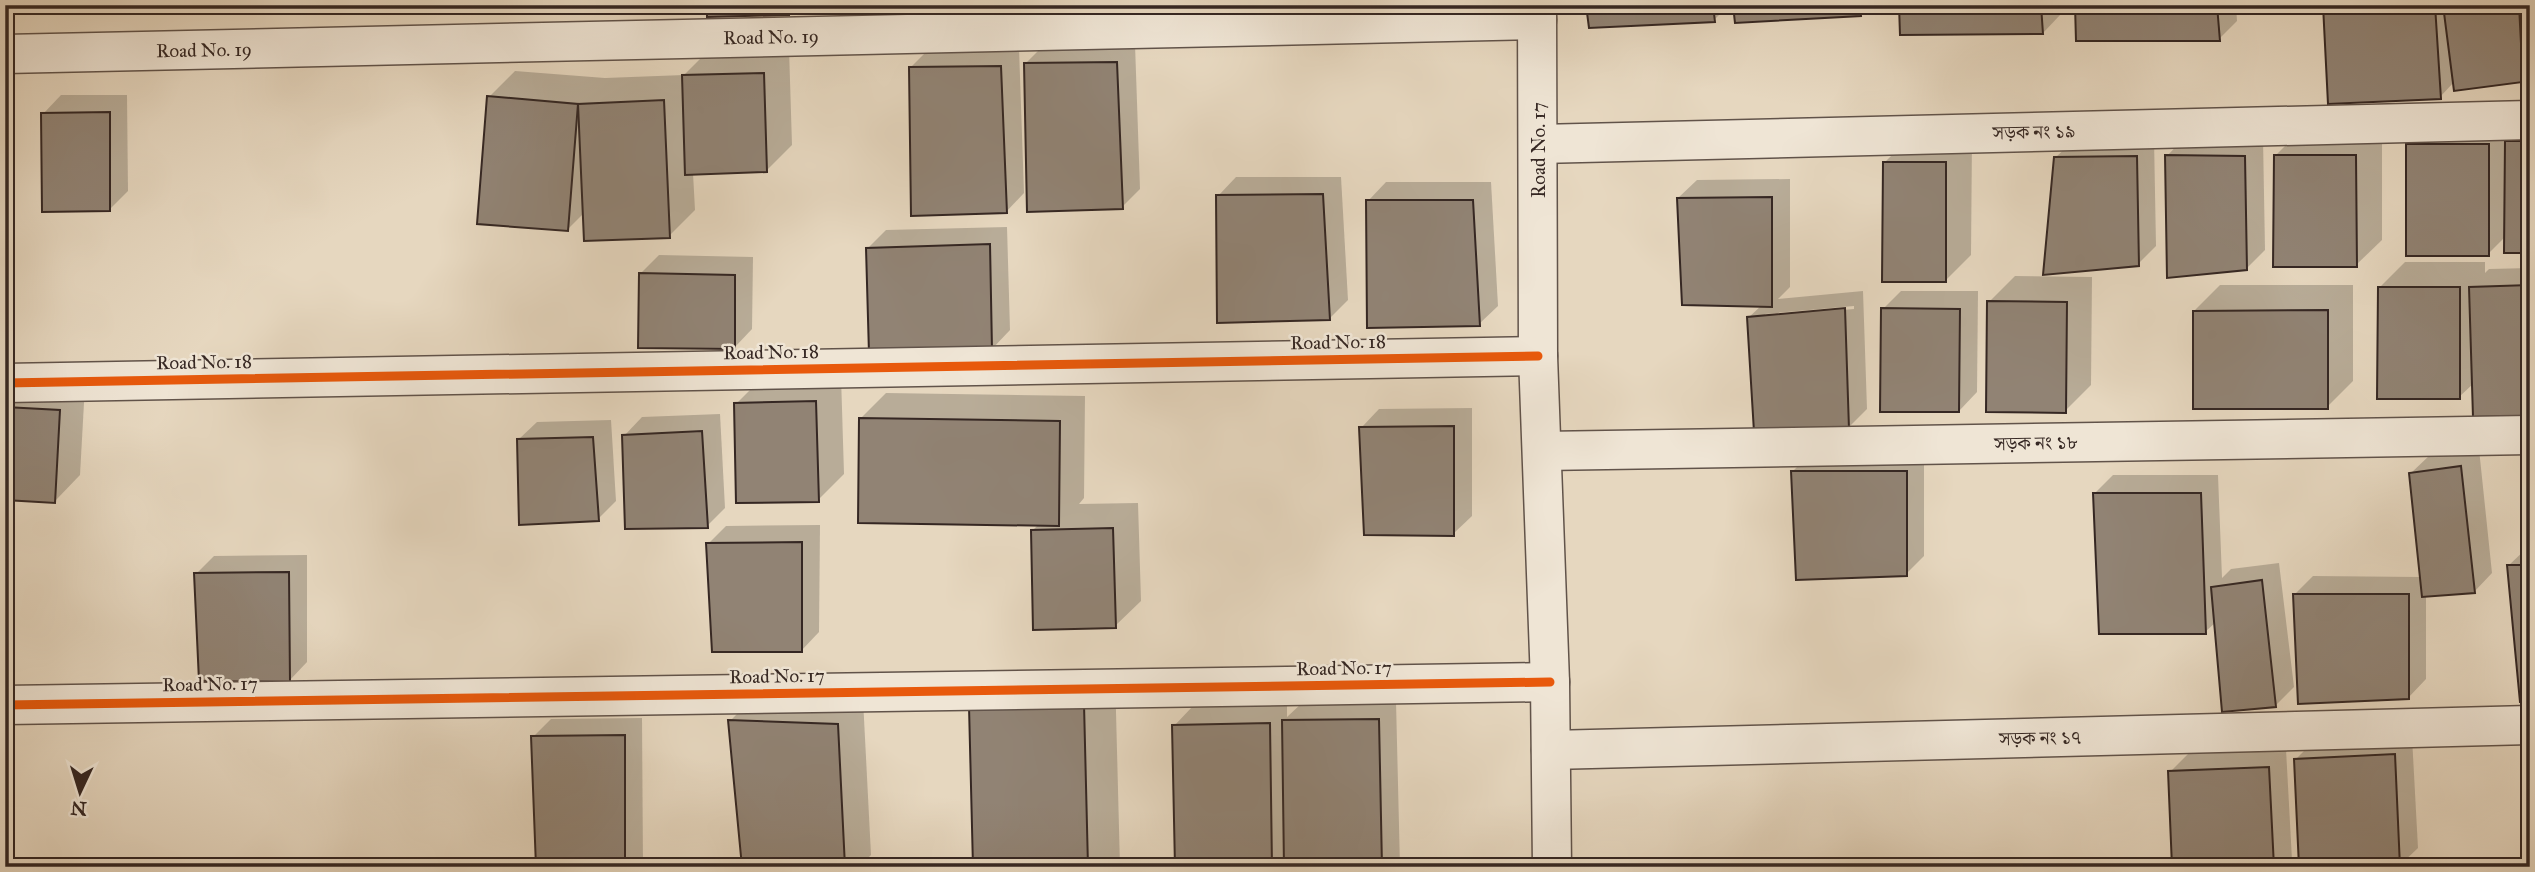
<svg xmlns="http://www.w3.org/2000/svg" width="2535" height="872" viewBox="0 0 2535 872" font-family="'IM FELL Great Primer','Noto Serif Bengali',serif">
<style>
.shadow{fill:#0003;fill-rule:evenodd}
.building{fill:#918374;stroke:#352723;stroke-width:2}
.lines{fill:none;stroke-linecap:round;stroke-linejoin:round}
.minor-casing{stroke:#61534a;stroke-width:41}
.minor{stroke:#efe5d5;stroke-width:38}
.cycleway-casing{stroke:#efe5d5;stroke-width:13}
.cycleway{stroke:#e8590c;stroke-width:9}
.labels{text-anchor:middle;dominant-baseline:central;stroke-width:5;stroke-linejoin:round;paint-order:stroke}
.street-label{font-size:19px;fill:#352723;stroke:#efe5d5}
</style>
<rect width="100%" height="100%" fill="#e6d7bf"/>
<filter id="stains"><feTurbulence type="fractalNoise" baseFrequency=".00286" numOctaves="4"/><feColorMatrix values="0 0 0 0 .2 0 0 0 0 .09 0 0 0 0 .02 0 0 0 .5 -.17"/></filter>
<radialGradient id="worn" r=".72"><stop offset=".6" stop-color="#630" stop-opacity="0"/><stop offset="1" stop-color="#630" stop-opacity=".3"/></radialGradient>
<g class="shadow">
<polygon points="1588,5 1729,5 1714,20"/>
<polygon points="1735,5 1870,5 1860,14"/>
<polygon points="1901,5 2060,5 2061,14 2043,33"/>
<polygon points="2077,5 2236,5 2237,21 2219,39"/>
<polygon points="2325,5 2530,5 2530,73 2522,81 2454,82 2440,97"/>
<polygon points="1135,44 1140,189 1122,207 1026,63 1044,45"/>
<polygon points="789,48 792,145 766,171 693,173 695,210 669,236 585,212 567,230 489,97 515,71 605,78 684,75 710,49"/>
<polygon points="1019,48 1024,193 1006,212 910,68 929,49"/>
<polygon points="61,95 127,95 128,191 110,209 43,114"/>
<polygon points="2530,118 2530,251 2506,236 2488,254 2408,145 2433,119"/>
<polygon points="2301,130 2382,130 2382,240 2356,265 2275,156"/>
<polygon points="1910,137 1972,137 1971,255 1945,281 1884,163"/>
<polygon points="2185,137 2263,138 2265,250 2246,269 2167,156"/>
<polygon points="2154,138 2156,246 2138,264 2055,158 2074,140"/>
<polygon points="1236,177 1341,177 1348,300 1329,319 1218,196"/>
<path d="M1790,179V287L1778,299L1863,291L1867,409L1849,427L1748,318L1762,305L1678,198L1697,180ZM1854,306V309L1765,317V314Z"/>
<polygon points="1386,182 1491,182 1498,306 1479,324 1368,201"/>
<polygon points="1007,227 1010,330 992,349 867,249 886,230"/>
<polygon points="659,255 753,257 752,329 734,348 641,273"/>
<polygon points="2405,262 2485,262 2485,273 2489,269 2530,268 2530,414 2474,383 2459,397 2379,288"/>
<polygon points="2015,276 2092,277 2091,385 2065,411 1989,302"/>
<polygon points="2220,285 2353,285 2353,381 2327,407 2194,311"/>
<polygon points="1901,291 1978,291 1977,392 1959,411 1883,309"/>
<polygon points="841,376 844,474 818,500 736,404 762,378"/>
<polygon points="5,381 85,385 80,475 55,501 5,498"/>
<polygon points="886,393 1085,396 1084,498 1079,504 1138,503 1141,601 1115,626 1033,530 1039,524 860,419"/>
<polygon points="1472,408 1472,516 1453,534 1361,428 1379,409"/>
<polygon points="720,414 725,508 707,526 624,436 642,417"/>
<polygon points="611,420 616,501 598,519 518,440 537,422"/>
<polygon points="2479,449 2492,573 2474,592 2426,595 2426,679 2408,698 2295,594 2313,576 2421,577 2411,473 2430,455"/>
<polygon points="1811,453 1924,454 1924,556 1906,574 1793,471"/>
<polygon points="2113,475 2218,475 2222,578 2231,569 2279,563 2294,687 2275,706 2216,622 2205,632 2095,493"/>
<polygon points="820,525 819,632 801,651 708,544 726,526"/>
<polygon points="2527,548 2530,548 2530,700 2508,566"/>
<polygon points="307,555 307,662 289,681 196,574 214,556"/>
<polygon points="1115,673 1120,867 975,867 971,707"/>
<polygon points="756,695 863,699 871,855 859,867 743,867 730,721"/>
<polygon points="1396,701 1400,867 1176,867 1174,726 1192,707 1287,705 1287,717 1302,703"/>
<polygon points="642,718 643,867 538,867 533,737 551,719"/>
<polygon points="2412,737 2418,848 2399,866 2296,759 2314,741"/>
<polygon points="2286,749 2292,860 2285,867 2174,867 2170,772 2188,754"/>
</g>
<g class="building">
<polygon points="446,5 524,5 524,13 446,10"/>
<polygon points="596,5 670,5 670,12 595,9"/>
<polygon points="707,5 789,5 789,15 707,17"/>
<polygon points="1586,5 1713,5 1715,22 1589,28"/>
<polygon points="1733,5 1860,5 1861,16 1735,23"/>
<polygon points="1899,5 2041,5 2043,34 1900,35"/>
<polygon points="2075,5 2217,5 2220,41 2076,41"/>
<polygon points="2323,5 2435,5 2441,99 2328,104"/>
<polygon points="2443,5 2519,5 2523,82 2454,91"/>
<polygon points="1117,62 1123,209 1027,212 1024,63"/>
<polygon points="1001,66 1007,213 911,216 909,67"/>
<polygon points="764,73 767,172 685,175 682,75"/>
<polygon points="487,96 578,104 568,231 477,224"/>
<polygon points="664,100 670,238 584,241 578,104"/>
<polygon points="110,112 110,211 42,212 41,113"/>
<polygon points="2505,141 2530,141 2530,253 2504,253"/>
<rect x="2406" y="144" width="83" height="112"/>
<polygon points="2165,155 2245,156 2247,270 2167,278"/>
<polygon points="2274,155 2356,155 2357,267 2273,267"/>
<polygon points="2137,156 2139,266 2043,275 2054,157"/>
<polygon points="1883,162 1946,162 1946,282 1882,282"/>
<polygon points="1323,194 1330,320 1217,323 1216,195"/>
<polygon points="1772,197 1772,307 1682,305 1677,198"/>
<polygon points="1366,200 1473,200 1480,326 1367,328"/>
<polygon points="990,244 992,350 869,354 866,248"/>
<polygon points="639,273 735,275 735,349 638,348"/>
<polygon points="2530,285 2530,416 2473,417 2469,287"/>
<polygon points="2378,287 2460,287 2460,399 2377,399"/>
<polygon points="1987,301 2067,302 2066,413 1986,412"/>
<polygon points="1845,308 1849,429 1754,432 1747,317"/>
<polygon points="1881,308 1960,309 1959,412 1880,412"/>
<polygon points="2328,310 2328,409 2193,409 2193,311"/>
<polygon points="816,401 819,502 736,503 734,403"/>
<polygon points="5,407 60,410 55,503 5,500"/>
<polygon points="859,418 1060,421 1059,526 858,523"/>
<polygon points="1454,426 1454,536 1364,535 1359,427"/>
<polygon points="702,431 708,528 625,529 622,435"/>
<polygon points="593,437 599,521 519,525 517,439"/>
<polygon points="2461,466 2475,593 2422,597 2409,473"/>
<polygon points="1791,471 1907,471 1907,576 1796,580"/>
<polygon points="2093,493 2201,493 2206,634 2099,634"/>
<polygon points="1113,528 1116,628 1033,630 1031,530"/>
<polygon points="802,542 802,652 712,652 706,543"/>
<polygon points="2507,565 2530,565 2530,701 2520,702"/>
<polygon points="289,572 290,682 199,681 194,573"/>
<polygon points="2262,580 2276,707 2222,712 2211,587"/>
<polygon points="2293,594 2409,594 2409,699 2298,704"/>
<polygon points="1084,704 1088,867 973,867 969,706"/>
<polygon points="1379,719 1382,867 1284,867 1282,720"/>
<polygon points="728,720 838,724 845,867 742,867"/>
<polygon points="1270,723 1272,867 1175,867 1172,725"/>
<polygon points="625,735 625,867 536,867 531,736"/>
<polygon points="2395,754 2400,867 2299,867 2294,759"/>
<polygon points="2269,767 2274,867 2172,867 2168,771"/>
<polygon points="2525,767 2530,767 2530,835 2524,835"/>
</g>
<g class="lines">
<g class="minor-casing">
<g id="minor">
<polyline points="1537,5 1538,356 1550,682 1552,867"/>
<polyline points="5,54 1537,20"/>
<polyline points="1539,144 2530,120"/>
<polyline points="5,383 1538,356"/>
<polyline points="1543,451 2530,435"/>
<polyline points="5,705 1550,682"/>
<polyline points="1551,750 2530,725"/>
</g>
</g>
<use href="#minor" class="minor"/>
<g class="cycleway-casing">
<g id="cycleway">
<polyline points="5,383 1538,356"/>
<polyline points="5,705 1550,682"/>
</g>
</g>
<use href="#cycleway" class="cycleway"/>
</g>
<g class="labels">
<g class="street-label">
<text transform="translate(771 37) rotate(-1)">Road No. 19</text>
<text transform="translate(204 50) rotate(-1)">Road No. 19</text>
<text transform="translate(2034 132) rotate(-1)">সড়ক নং ১৯</text>
<text transform="translate(1538 150) rotate(-90)">Road No. 17</text>
<text transform="translate(1338 342) rotate(-1)">Road No. 18</text>
<text transform="translate(771 352) rotate(-1)">Road No. 18</text>
<text transform="translate(204 362) rotate(-1)">Road No. 18</text>
<text transform="translate(2036 443) rotate(-1)">সড়ক নং ১৮</text>
<text transform="translate(1344 668) rotate(-1)">Road No. 17</text>
<text transform="translate(777 676) rotate(-1)">Road No. 17</text>
<text transform="translate(210 684) rotate(-1)">Road No. 17</text>
<text transform="translate(2040 738) rotate(-1)">সড়ক নং ১৭</text>
</g>
</g>
<rect width="2535" height="872" fill="none" stroke="#e6d7bf" stroke-width="28"/>
<rect x="7" y="7" width="2521" height="858" fill="none" stroke="#352723" stroke-width="3.5"/>
<rect x="14" y="14" width="2507" height="844" fill="none" stroke="#352723" stroke-width="2"/>
<g transform="translate(80 792) rotate(184)" stroke="#efe5d5" stroke-width="5" paint-order="stroke">
<path d="M0-5L12 26L0 18L-12 26Z" fill="#352723"/>
<text y="-10" font-size="19" font-weight="bold" text-anchor="middle" fill="#352723">N</text>
</g>
<rect width="100%" height="100%" filter="url(#stains)"/>
<rect width="100%" height="100%" fill="url(#worn)"/>
</svg>
